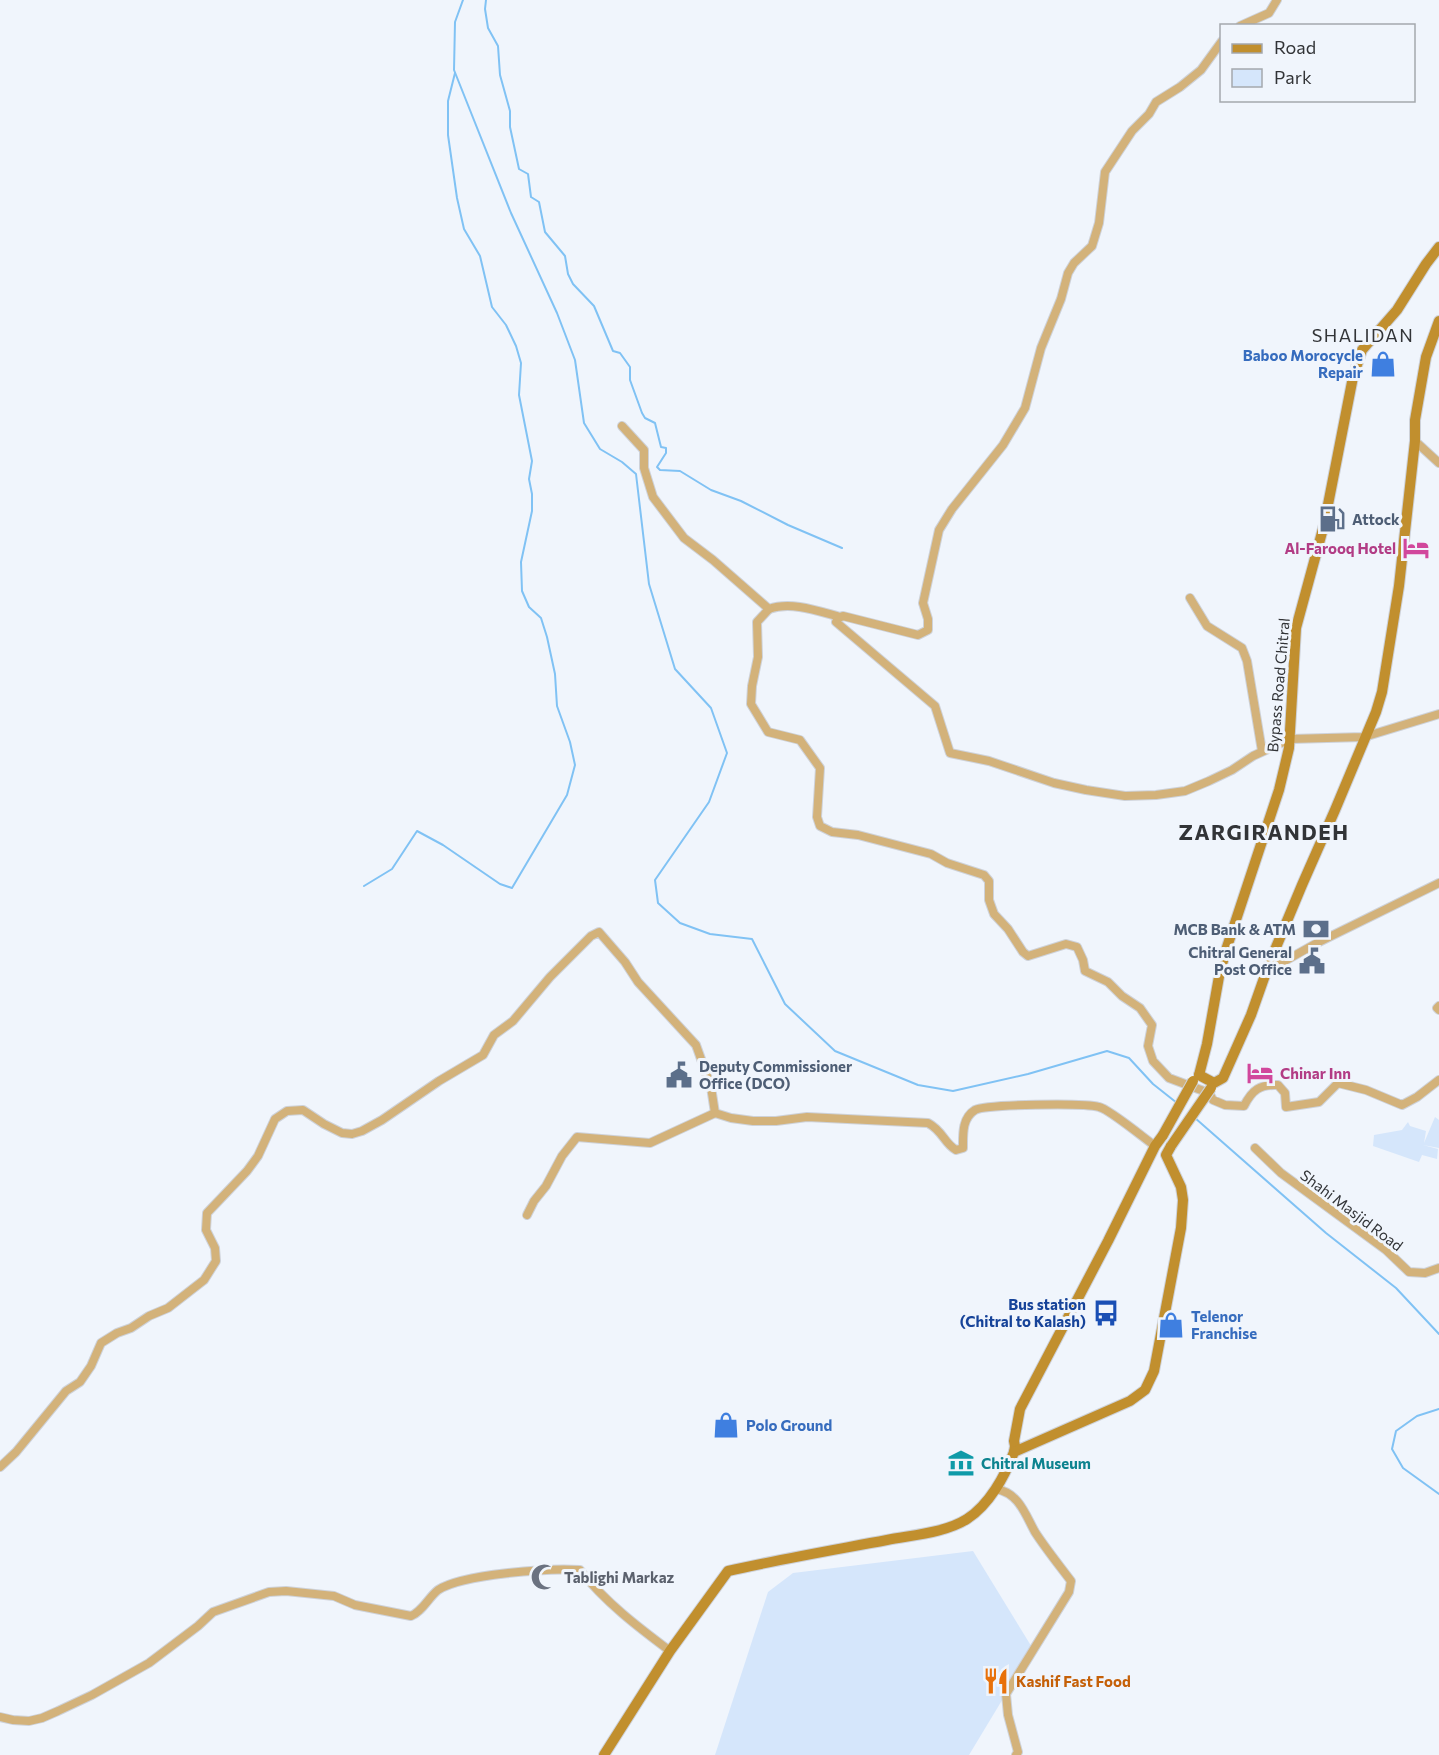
<svg xmlns="http://www.w3.org/2000/svg" width="1439" height="1755" viewBox="0 0 1439 1755" font-family="Commissioner,sans-serif">
<style>
.green{fill:#d5e6fb}
.lines{fill:none;stroke-linecap:round;stroke-linejoin:round}
.stream{stroke:#80c2f4;stroke-width:2}
.street-casing{stroke:#ced2d9;stroke-width:10}
.secondary-casing{stroke:#ced2d9;stroke-width:12}
.street{stroke:#d3b27a;stroke-width:8}
.secondary{stroke:#c18f2e;stroke-width:10}
.secondary-bridge-casing{stroke:#ced2d9;stroke-width:12;stroke-linecap:butt}
.secondary-bridge{stroke:#c18f2e;stroke-width:10}
.labels{text-anchor:middle;dominant-baseline:central;stroke-width:6;stroke-linejoin:round;paint-order:stroke}
.shop-label{font-size:15px;font-weight:bold;fill:#366cbe;stroke:#f0f5fc;text-anchor:start}
.service-label{font-size:15px;font-weight:bold;fill:#4e5e75;stroke:#f0f5fc;text-anchor:start}
.hotel-label{font-size:15px;font-weight:bold;fill:#b23c85;stroke:#f0f5fc;text-anchor:end}
.street-label{font-size:15px;fill:#323437;stroke:#f0f5fc}
.transit-label{font-size:15px;font-weight:bold;fill:#164399;stroke:#f0f5fc;text-anchor:end}
.culture-label{font-size:15px;font-weight:bold;fill:#0d838f;stroke:#f0f5fc;text-anchor:start}
.worship-label{font-size:15px;font-weight:bold;fill:#5b616d;stroke:#f0f5fc;text-anchor:start}
.food-label{font-size:15px;font-weight:bold;fill:#c56008;stroke:#f0f5fc;text-anchor:start}
.quarter-label{font-size:18px;letter-spacing:1.5px;fill:#323437;stroke:#f0f5fc}
.district-label{font-size:21px;font-weight:bold;letter-spacing:1.5px;fill:#323437;stroke:#f0f5fc}
</style>
<rect width="100%" height="100%" fill="#f0f5fc"/>
<g class="green">
<polygon points="1435,1117 1439,1120 1439,1148 1423,1145 1438,1149 1437,1159 1422,1155 1419,1162 1373,1146 1374,1135 1402,1130 1408,1122 1410,1126 1426,1131 1424,1143"/>
<polygon points="973,1551 1033,1649 969,1755 715,1755 768,1592 793,1573"/>
</g>
<g class="lines">
<g class="stream">
<polyline points="463,0 455,22 454,70 511,213 557,313 575,360 584,423 600,449 622,462 636,474 649,584 675,669 711,708 727,753 709,802 655,880 658,903 680,923 710,934 752,939 785,1004 835,1051 918,1085 953,1091 1028,1074 1107,1051 1129,1058 1153,1084 1177,1103"/>
<polyline points="486,0 485,9 488,28 498,46 500,75 510,111 510,127 519,169 528,174 531,197 539,202 545,232 565,256 568,274 573,284 594,306 613,351 620,353 630,367 630,380 642,413 645,418 655,423 661,447 666,448 666,453 657,467 660,470 680,471 711,490 741,501 788,525 842,548"/>
<polyline points="364,886 392,869 417,831 443,845 500,884 512,888 567,795 575,765 570,742 557,706 555,674 547,637 541,618 529,607 522,591 521,562 532,511 532,494 529,479 532,461 519,395 521,363 516,346 506,325 492,307 480,256 464,229 457,198 448,135 448,101 455,73"/>
<polyline points="1195,1118 1326,1233 1396,1288 1439,1334"/>
<polyline points="1439,1409 1417,1416 1396,1431 1392,1449 1403,1468 1439,1494"/>
</g>
<g class="street-casing">
<g id="street">
<polyline points="1240,26 1269,13 1277,0"/>
<polyline points="1222,41 1201,70 1180,87 1156,102 1149,114 1132,131 1105,172 1099,223 1092,246 1074,263 1068,273 1061,299 1041,348 1025,408 1003,445 952,509 939,530 923,603 928,619 928,630 918,635 843,616 838,618 836,622 935,706 950,753 989,761 1054,783 1086,790 1125,796 1156,795 1185,791 1209,781 1232,770 1253,756 1290,739 1364,737 1439,714"/>
<path d="M622,426L644,450V468L653,497L684,538L713,560L769,609C791,601 818,611 840,617"/>
<polyline points="1415,441 1439,463"/>
<polyline points="1190,598 1207,626 1242,648 1247,661 1262,751"/>
<path d="M769,609L757,622L758,657L752,686L751,704L768,732L800,740L820,768L817,817L820,826L832,832L858,835L931,854L947,863L984,875L989,881V900L994,914L1008,929L1023,952L1028,956L1066,944L1077,947L1083,960L1085,971L1108,982L1122,996L1140,1008L1152,1025L1148,1046L1153,1061L1169,1078L1209,1093L1213,1100L1225,1105L1244,1106C1252,1090 1260,1084 1278,1085L1285,1093L1286,1107L1319,1102L1338,1083L1366,1090L1402,1105L1417,1097L1439,1080"/>
<polyline points="1269,964 1283,962 1317,943 1439,883"/>
<polyline points="1439,1006 1437,1008 1439,1010"/>
<polyline points="1255,1148 1281,1173 1386,1250 1409,1272 1425,1273 1439,1268"/>
<polyline points="527,1215 534,1201 546,1186 562,1156 577,1137 650,1143 715,1113"/>
<path d="M0,1467L16,1452L66,1391L80,1382L91,1366L101,1343L117,1333L131,1328L149,1316L168,1308L204,1280L216,1261L215,1248L206,1230L207,1213L247,1171L258,1156L275,1119L287,1111L303,1110L324,1124L342,1133L352,1134L362,1131L382,1120L439,1081L483,1055L494,1035L513,1021L550,977L591,936L599,932L625,962L638,982L696,1045L711,1087L715,1113L731,1118L753,1121H776L807,1117L928,1123C943,1131 944,1143 956,1150L963,1148C963,1134 962,1118 975,1110C986,1104 1085,1103 1099,1107C1109,1109 1144,1138 1155,1146"/>
<path d="M996,1489C1019,1493 1025,1514 1035,1532C1046,1549 1059,1565 1071,1581L1069,1592L1006,1694L1008,1715L1018,1752L1016,1755"/>
<path d="M0,1717L13,1720L29,1721L42,1718L58,1711L92,1695L149,1663L198,1626L213,1612L269,1592L286,1591L334,1596L355,1605L411,1616C423,1611 428,1598 438,1590C462,1574 549,1568 580,1570C605,1602 638,1627 670,1651"/>
</g>
</g>
<g class="secondary-casing">
<g id="secondary">
<polyline points="1199,1075 1207,1044 1220,971 1227,947 1279,790 1289,748 1296,628 1324,525 1353,377 1362,350 1397,310 1426,264 1439,247"/>
<polyline points="1199,1075 1214,1083 1223,1078 1251,1015 1269,964 1302,885 1335,810 1376,712 1382,692 1399,586 1415,441 1415,420 1426,357 1439,321"/>
<polyline points="1014,1452 1015,1446 1014,1441 1020,1409 1108,1241 1155,1146 1163,1135"/>
<path d="M604,1755L670,1651L728,1571C781,1559 834,1550 887,1540C912,1535 945,1533 967,1519C989,1505 1005,1476 1014,1452L1130,1401L1145,1390L1154,1371L1181,1228L1183,1200L1181,1187L1166,1155L1171,1146"/>
</g>
</g>
<use href="#street" class="street"/>
<use href="#secondary" class="secondary"/>
<g class="secondary-bridge-casing">
<g id="secondary-bridge">
<polyline points="1163,1135 1193,1081"/>
<polyline points="1171,1146 1211,1088"/>
</g>
</g>
<use href="#secondary-bridge" class="secondary-bridge"/>
</g>
<defs>
<g id="shop-bare" transform="scale(2.07)"><path d="M-5-2.5h2.3a2.7 3.5 0 0 1 5.4 0H5L5.5 6h-11ZM-1.5-2.5h3a1.5 2.3 0 0 0-3 0Z" fill="#3f7fe0" stroke="#f0f5fc" stroke-width="2.5" paint-order="stroke"/></g>
<g id="fuel-bare" transform="scale(2.07)"><path d="M-5.5-6h7V0h2V4h1.3V-2.5L3-4.5l.8-.8L6-3V5H2.5V1h-1V6h-7ZM-4.2-4.7v3.2H.2V-4.7Z" fill="#5c6f8a" stroke="#f0f5fc" stroke-width="2.5" paint-order="stroke"/></g>
<g id="hotel-bare" transform="scale(2.07)"><path d="M-6-4.5h1.5V1H6V5H4.5V3h-9V5H-6ZM-4 0a1.8 1.8 0 1 1 3.6 0ZM.5 0V-2.5h3Q6-2.5 6 0Z" fill="#d1479c" stroke="#f0f5fc" stroke-width="2.5" paint-order="stroke"/></g>
<g id="bank-bare" transform="scale(2.07)"><path d="M-6-4H6V4H-6ZM0-2.3a2.3 2.3 0 1 0 0 4.6a2.3 2.3 0 1 0 0-4.6Z" fill="#5c6f8a" stroke="#f0f5fc" stroke-width="2.5" paint-order="stroke"/></g>
<g id="civic-bare" transform="scale(2.07)"><path d="M-.6-6.5H3V-4.5H.6V-3L4-1V1h2V6H-6V1h2V-1L-.6-3ZM-1.2 2.5V6h2.4V2.5Z" fill="#5c6f8a" stroke="#f0f5fc" stroke-width="2.5" paint-order="stroke"/></g>
<g id="bus-bare" transform="scale(2.07)"><path d="M-5-6H5V4H4V6H2V4H-2V6H-4V4H-5ZM-3.5-4V0h7V-4ZM-3.5 1.2v1.5H-2V1.2ZM2 1.2v1.5H3.5V1.2Z" fill="#1a4fb4" stroke="#f0f5fc" stroke-width="2.5" paint-order="stroke"/></g>
<g id="museum-bare" transform="scale(2.07)"><path d="M0-6L6-3V-2H-6V-3ZM-5-1h2V3h-2ZM-1-1h2V3h-2ZM3-1h2V3H3ZM-6 4H6V6H-6Z" fill="#0f9aa8" stroke="#f0f5fc" stroke-width="2.5" paint-order="stroke"/></g>
<g id="mosque-bare" transform="scale(2.07)"><path d="M3.5-4.9A6 6 0 1 0 3.5 4.9A5 5 0 1 1 3.5-4.9Z" fill="#6b7280" stroke="#f0f5fc" stroke-width="2.5" paint-order="stroke"/></g>
<g id="restaurant-bare" transform="scale(2.07)"><path d="M-5-6h1v4h1v-4h1v4h1v-4h1v5L-1.5 .5V6h-2V.5L-5-1ZM5-6V6H3V1.5H1.5Q1.5-4 5-6Z" fill="#e8710a" stroke="#f0f5fc" stroke-width="2.5" paint-order="stroke"/></g>
</defs>
<g fill-rule="evenodd">
<use href="#shop-bare" x="1383" y="364"/>
<use href="#fuel-bare" x="1332" y="519"/>
<use href="#hotel-bare" x="1416" y="548"/>
<use href="#bank-bare" x="1316" y="929"/>
<use href="#civic-bare" x="1312" y="961"/>
<use href="#hotel-bare" x="1260" y="1073"/>
<use href="#civic-bare" x="679" y="1075"/>
<use href="#bus-bare" x="1106" y="1313"/>
<use href="#shop-bare" x="1171" y="1325"/>
<use href="#shop-bare" x="726" y="1425"/>
<use href="#museum-bare" x="961" y="1463"/>
<use href="#mosque-bare" x="544" y="1577"/>
<use href="#restaurant-bare" x="996" y="1681"/>
</g>
<g class="labels">
<g class="shop-label">
<text x="1363" y="355" text-anchor="end">Baboo Morocycle<tspan x="1363" dy="17">Repair</tspan></text>
<text x="1191" y="1316">Telenor<tspan x="1191" dy="17">Franchise</tspan></text>
<text x="746" y="1425">Polo Ground</text>
</g>
<g class="service-label">
<text x="1352" y="519">Attock</text>
<text x="1296" y="929" text-anchor="end">MCB Bank &amp; ATM</text>
<text x="1292" y="952" text-anchor="end">Chitral General<tspan x="1292" dy="17">Post Office</tspan></text>
<text x="699" y="1066">Deputy Commissioner<tspan x="699" dy="17">Office (DCO)</tspan></text>
</g>
<g class="hotel-label">
<text x="1396" y="548">Al-Farooq Hotel</text>
<text x="1280" y="1073" text-anchor="start">Chinar Inn</text>
</g>
<g class="street-label">
<text transform="translate(1278 685) rotate(-85)">Bypass Road Chitral</text>
<text transform="translate(1352 1210) rotate(37)">Shahi Masjid Road</text>
</g>
<g class="transit-label">
<text x="1086" y="1304">Bus station<tspan x="1086" dy="17">(Chitral to Kalash)</tspan></text>
</g>
<g class="culture-label">
<text x="981" y="1463">Chitral Museum</text>
</g>
<g class="worship-label">
<text x="564" y="1577">Tablighi Markaz</text>
</g>
<g class="food-label">
<text x="1016" y="1681">Kashif Fast Food</text>
</g>
<g class="quarter-label">
<text x="1363" y="335">SHALIDAN</text>
</g>
<g class="district-label">
<text x="1264" y="831">ZARGIRANDEH</text>
</g>
</g>
<rect x="1220" y="24" width="195" height="78" fill="#f0f5fc" stroke="#a4a8ad" stroke-width="1.5"/>
<rect x="1232" y="44" width="30" height="9" fill="#c18f2e" stroke="#a4a8ad" stroke-width="1.5"/>
<text x="1274" y="54" font-size="18" fill="#323437">Road</text>
<rect x="1232" y="69" width="30" height="18" fill="#d5e6fb" stroke="#a4a8ad" stroke-width="1.5"/>
<text x="1274" y="84" font-size="18" fill="#323437">Park</text>
</svg>
